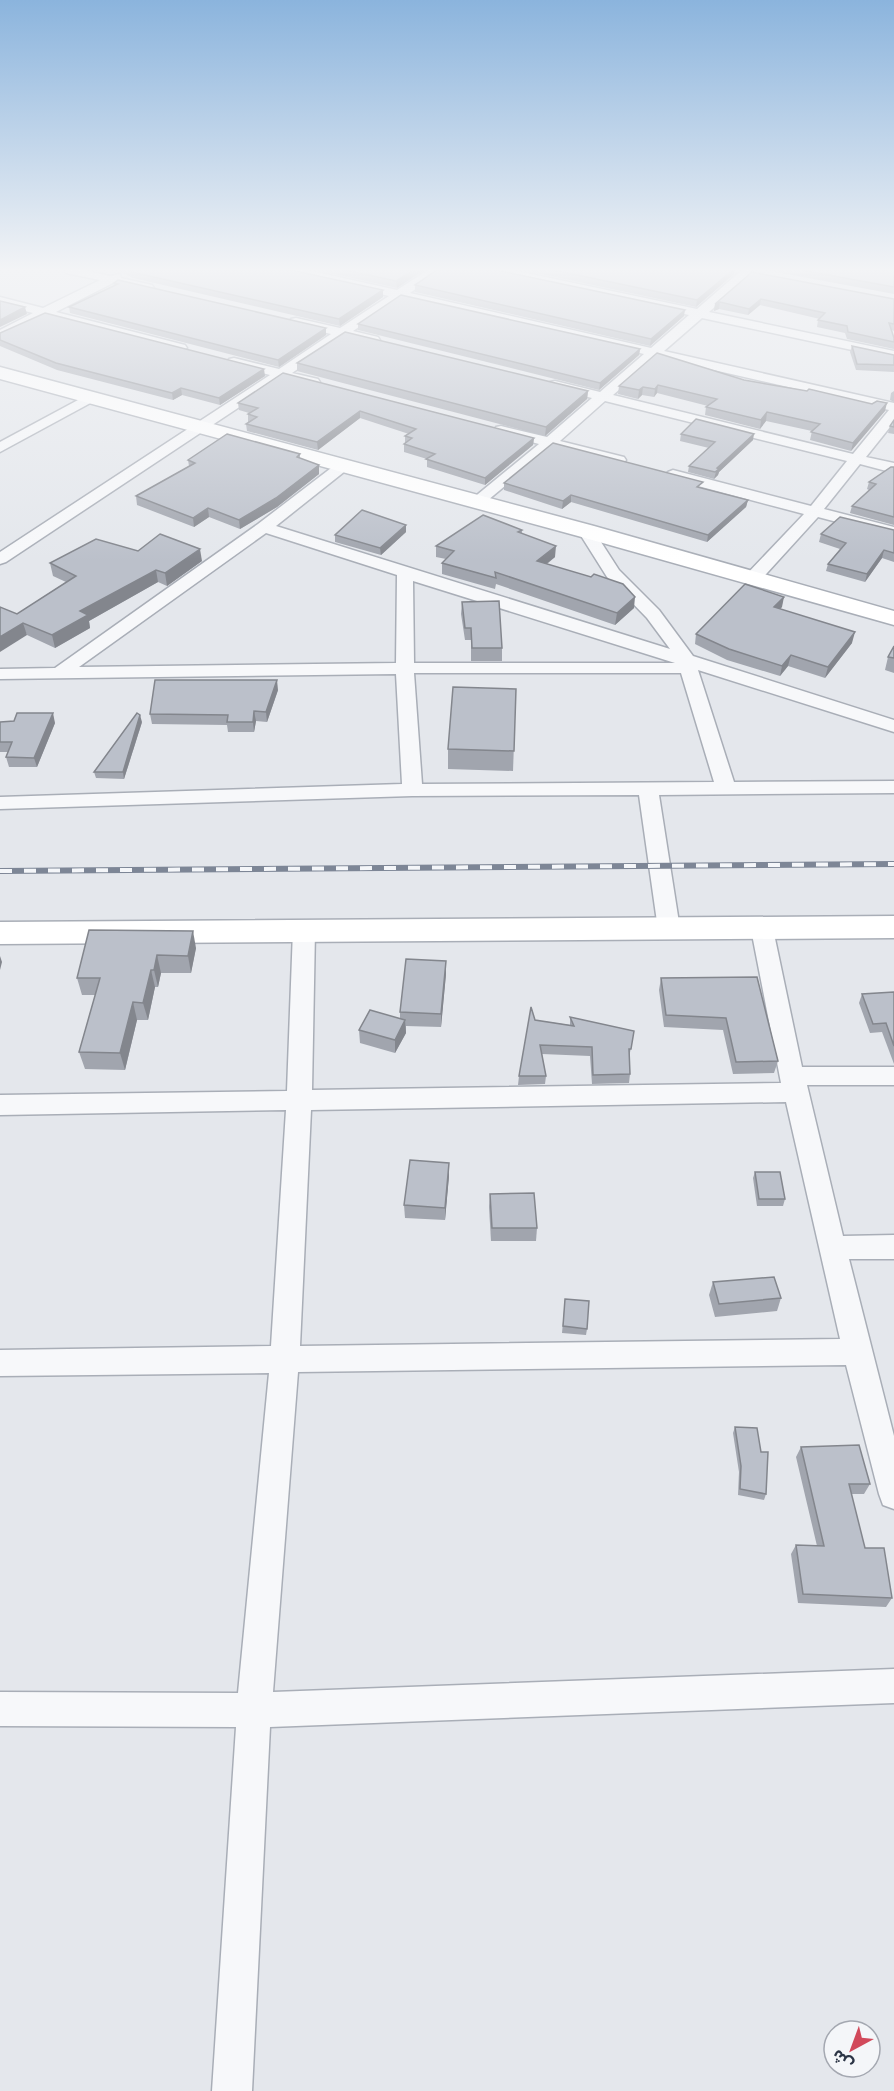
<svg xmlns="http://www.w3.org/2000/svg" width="894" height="2091" viewBox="0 0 894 2091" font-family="'PT Sans Narrow','Noto Sans Arabic',sans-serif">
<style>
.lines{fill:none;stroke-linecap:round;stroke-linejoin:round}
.street-casing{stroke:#a9aeb7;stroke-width:3}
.secondary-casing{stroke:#a9aeb7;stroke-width:3}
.street{fill:#f7f8fa;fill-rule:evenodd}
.secondary{fill:#fff;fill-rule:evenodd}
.rail-casing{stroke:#7d8696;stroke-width:6}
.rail{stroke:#f4f6f9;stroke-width:4;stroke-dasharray:12;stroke-linecap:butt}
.wall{fill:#a1a5ae}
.shaded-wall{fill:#83868d}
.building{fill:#bbc0ca;stroke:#83868d;stroke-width:1.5}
</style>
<rect width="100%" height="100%" fill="#e4e7ec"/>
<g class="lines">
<g class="street-casing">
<g id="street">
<polygon points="64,270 84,270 110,276 120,274 121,278 152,285 154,288 148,292 113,283 56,312 185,345 187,348 180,352 46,317 0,339 0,330 33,313 0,305 0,297 43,308 100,280 66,273"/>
<path d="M286,270H307L397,290L428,270H442L410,293L651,348L689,315L496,274L490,270H512L697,309L742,270H751V275L709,312L894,351V359L702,318L664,351L894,403V422L866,457L894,463V473L860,464L824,509L894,527V537L818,517L758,583H746L744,579L746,575L804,514L668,478L665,475L668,472L673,470L811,506L847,461L605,401L560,441L624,457L626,460L624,463L619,464L552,447L482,505H472L469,502L472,499L539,444L496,433L494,430L496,427L501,426L547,437L592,398L550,388L548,385L550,382L555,381L600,392L644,354L401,299L353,331L378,337L380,340L378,343L373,344L344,337L292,373L318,379L320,382L318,385L313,386L283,378L6,562L0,564V552L270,375L229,365L227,362L229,359L234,358L279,369L331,334L291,325L290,322L291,319L296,318L340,328L389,296L288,273ZM657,357L889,410L853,454L613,395Z"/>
<polygon points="91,393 96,394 98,397 96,400 0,452 0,442"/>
<path d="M344,461L349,462L351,465L349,468L276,526L670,649L647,618L607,577L578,531L586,526L592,528L619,570L659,610L693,656L894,720V732L698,670L734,782L894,781V793L659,795L680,929L677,934L669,937L661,934L658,929L639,795L412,796L0,809V797L402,784L396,674L0,679V669L55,668L258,524L339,462ZM266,533L397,575L396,663L79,667ZM413,581L675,663H414ZM414,673H681L714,782L422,784Z"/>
<path d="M762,921L770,924L773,929L802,1067H894V1085H807L843,1236L894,1235V1259H849L894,1436V1509L883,1505L879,1494L846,1365L298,1372L273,1692L894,1669V1703L270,1727L252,2091H212L236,1727L0,1726V1692L238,1693L269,1373L0,1376V1350L271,1346L286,1110L0,1115V1095L287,1091L293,930L296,925L304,922L312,925L315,930L312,1090L781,1083L751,929L754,924ZM786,1102L840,1339L300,1346L311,1110Z"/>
</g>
</g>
<g class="secondary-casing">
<g id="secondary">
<polygon points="0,367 594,526 894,611 894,625 578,536 0,379"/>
<polygon points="894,916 894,938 0,944 0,922"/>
</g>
</g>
<use href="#street" class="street"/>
<use href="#secondary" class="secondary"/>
<g class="rail-casing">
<polyline id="rail" points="0,871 894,864"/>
</g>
<use href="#rail" class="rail"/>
</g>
<g class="wall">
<polygon points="113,270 291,270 383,297 340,326 133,278 121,272"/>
<polygon points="316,270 424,270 397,288"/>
<polygon points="522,270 735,270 734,274 696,307"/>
<polygon points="765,270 894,270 894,294"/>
<polygon points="752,272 894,299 894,331 892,330 894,338 894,349 847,339 845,333 817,327 818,320 820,319 760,305 748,315 719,309 714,311 715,304"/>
<polygon points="114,283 326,328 326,335 279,367 70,313 69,307 114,285"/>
<polygon points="415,285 684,316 650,346 415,292"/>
<polygon points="358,324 640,349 639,355 599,390 358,330"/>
<polygon points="0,333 265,376 220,405 182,395 173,400 57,370 0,346"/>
<polygon points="852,346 894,355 894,372 856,370 850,352"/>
<polygon points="297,363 588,391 587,399 545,436 297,371"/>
<polygon points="283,373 534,438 533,445 485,485 427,467 427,459 404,452 404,444 405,443 405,436 409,434 360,418 318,450 247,431 246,424 249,422 248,422 248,414 249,413 239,410 238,403"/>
<polygon points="744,380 885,411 851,451 810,440 812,431 766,421 760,429 705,415 706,407 708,406 657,393 654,397 642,395 638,399 618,394 619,386"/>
<polygon points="894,391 894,402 890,400 891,393"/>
<polygon points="894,420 894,434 888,433 890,426"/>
<polygon points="681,434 753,440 719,472 718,475 714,479 688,472 689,466 709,448 680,441"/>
<polygon points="300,454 300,459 319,465 319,474 277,507 240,529 209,517 194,527 137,505 136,496 189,466 188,460"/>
<polygon points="894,467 894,525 850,513 852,506 869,490 867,489 869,482"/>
<polygon points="504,483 748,500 746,507 707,542 571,502 562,509 504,490"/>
<polygon points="406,525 406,532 381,555 335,542 335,535"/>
<polygon points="522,530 522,534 555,557 547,564 634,608 615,625 496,584 495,589 442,574 442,563 446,559 436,557 436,546"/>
<polygon points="894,530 894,562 882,558 865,582 826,571 828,564 840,549 819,542 821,534"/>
<polygon points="138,551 202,561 167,586 158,582 89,621 90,628 55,648 27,635 17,614 66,582 53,576 50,563"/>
<polygon points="462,602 502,648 502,661 471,661 471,640 465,640 461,614"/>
<polygon points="782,607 780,609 852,643 825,678 788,666 780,676 727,660 695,644 696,634"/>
<polygon points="894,646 894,673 885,670 888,657"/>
<polygon points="516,689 513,771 448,769 448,749"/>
<polygon points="278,690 267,722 256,721 254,732 228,732 227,725 152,724 150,714"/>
<polygon points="0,722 55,723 37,767 9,767 6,757 8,752 0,752"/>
<polygon points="142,722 124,779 96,778 94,772"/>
<polygon points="89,930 196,948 191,973 161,973 158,987 155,987 148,1020 137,1020 125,1070 85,1069 79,1052 95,995 82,995 77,978"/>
<polygon points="446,974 441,1027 406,1026 406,1033 395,1053 360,1043 359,1030 400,1018 400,1012"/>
<polygon points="757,977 778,1061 774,1073 733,1074 723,1030 664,1027 659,990 661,978"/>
<polygon points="894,992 894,1064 882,1032 870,1033 859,1003 862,994"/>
<polygon points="570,1017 634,1031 629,1058 630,1074 629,1083 592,1084 590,1056 542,1054 546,1076 545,1084 518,1085 519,1076 535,1020 570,1025"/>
<polygon points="755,1172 785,1199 783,1206 757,1206 753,1178"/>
<polygon points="449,1176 445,1220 405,1218 404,1205"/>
<polygon points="490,1194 537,1228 536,1241 491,1241 489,1207"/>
<polygon points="713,1282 781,1298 777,1311 715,1317 709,1295"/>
<polygon points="565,1299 587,1329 586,1335 562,1333"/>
<polygon points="735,1427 766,1494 764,1500 738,1495 739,1472 733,1433"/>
<polygon points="801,1447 870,1484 864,1494 851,1494 865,1548 892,1598 886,1607 798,1603 791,1554 796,1545 817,1546 796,1457"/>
</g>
<g class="shaded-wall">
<polygon points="414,270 424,270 397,288 396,281"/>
<polygon points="733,270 735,270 734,274 696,307 697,300"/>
<polygon points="383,290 383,297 340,326 339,319"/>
<polygon points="761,299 760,305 748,315 749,309"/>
<polygon points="720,302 719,309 714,311 715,304"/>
<polygon points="25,307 27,314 0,327 0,320"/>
<polygon points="685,310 684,316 650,346 651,339"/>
<polygon points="326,328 326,335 279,367 278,360"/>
<polygon points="640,349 639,355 599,390 600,383"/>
<polygon points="264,369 265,376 220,405 219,398"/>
<polygon points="658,385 657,393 654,397 655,389"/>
<polygon points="643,387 642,395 638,399 639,390"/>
<polygon points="181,388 182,395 173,400 172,393"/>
<polygon points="588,391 587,399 545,436 546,427"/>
<polygon points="887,403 885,411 851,451 853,443"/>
<polygon points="360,411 360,418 318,450 317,442"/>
<polygon points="767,412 766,421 760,429 761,420"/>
<polygon points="754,434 753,440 719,472 718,475 714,479 717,468"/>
<polygon points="534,438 533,445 485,485 485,478"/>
<polygon points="319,465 319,474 277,507 240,529 239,520"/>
<polygon points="571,495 571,502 562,509 563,501"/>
<polygon points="748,500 746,507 707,542 708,535"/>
<polygon points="208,508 209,517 194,527 193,518"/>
<polygon points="406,525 406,532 381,555 380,548"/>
<polygon points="556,546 555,557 536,572 537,561"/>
<polygon points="200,549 202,561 167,586 165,573"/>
<polygon points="884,550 882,558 865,582 867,574"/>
<polygon points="156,570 158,582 89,621 90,628 55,648 52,635 80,611"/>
<polygon points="635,597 634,608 615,625 617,613"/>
<polygon points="784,597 782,607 772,617 774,607"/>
<polygon points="23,623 27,635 0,652 0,637"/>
<polygon points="855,632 852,643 825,678 828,667"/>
<polygon points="791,655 788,666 780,676 782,666"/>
<polygon points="277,680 278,690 267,722 266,712"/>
<polygon points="254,711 256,721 254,732 253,722"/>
<polygon points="53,713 55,723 37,767 34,758"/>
<polygon points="140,715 142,722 124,779 123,772"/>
<polygon points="193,931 196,948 191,973 188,956"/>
<polygon points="157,955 161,973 158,987 154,970"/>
<polygon points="0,956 2,962 0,970"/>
<polygon points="446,961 446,974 441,1027 441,1014"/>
<polygon points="151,970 155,987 148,1020 143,1003"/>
<polygon points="133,1002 137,1020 125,1070 120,1053"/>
<polygon points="405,1020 406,1033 395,1053 395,1040"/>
<polygon points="449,1163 449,1176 445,1220 445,1208"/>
</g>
<g class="building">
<polygon points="128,270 291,270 383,290 339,319 132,272"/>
<polygon points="345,270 414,270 396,281"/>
<polygon points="437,270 496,270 685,310 651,339 415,285"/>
<polygon points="553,270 733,270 697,300"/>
<polygon points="801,270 894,270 894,287"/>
<polygon points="752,272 894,299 894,324 889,323 894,338 894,342 848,332 847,326 818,320 825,313 761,299 749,309 720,302 715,304"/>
<polygon points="118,280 326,328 278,360 69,307 118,284 114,283"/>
<polygon points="401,295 640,349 600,383 358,324"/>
<polygon points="0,301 25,307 0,320"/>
<polygon points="45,313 264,369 219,398 181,388 172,393 56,363 0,340 0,333"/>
<polygon points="345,332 588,391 546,427 297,363"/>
<polygon points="852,346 894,355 894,365 857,364"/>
<polygon points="657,353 744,380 807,391 809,389 872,404 877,401 887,403 853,443 811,432 820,424 767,412 761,420 706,407 717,399 658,385 655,389 643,387 639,390 619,386"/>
<polygon points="283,373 534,438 485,478 426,459 435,454 404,444 412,438 405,436 416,429 360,411 317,442 246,424 257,417 248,414 258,408 238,403"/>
<polygon points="696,419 754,434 717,468 719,469 715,472 689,466 715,442 681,434"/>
<polygon points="894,420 894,427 890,426"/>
<polygon points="227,434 300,454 297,457 319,465 276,498 239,520 208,508 193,518 136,496 195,463 188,460"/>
<polygon points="553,443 703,482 697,487 748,500 708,535 571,495 563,501 504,483"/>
<polygon points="891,467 894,467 894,517 852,506 876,484 869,482"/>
<polygon points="362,510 406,525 380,548 335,535"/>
<polygon points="483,515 522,530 518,532 556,546 537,561 591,577 594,574 623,584 635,597 617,613 495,572 496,578 442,563 454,551 436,546"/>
<polygon points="840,517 894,530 894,553 884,550 867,574 828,564 846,543 821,534"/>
<polygon points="160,534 200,549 165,573 156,570 80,611 88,615 52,635 23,623 0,637 0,607 17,614 76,576 50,563 96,539 138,551"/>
<polygon points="745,584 784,597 774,607 855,632 828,667 791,655 782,666 729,649 696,634"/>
<polygon points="499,601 502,648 472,648 471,628 465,628 462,602"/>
<polygon points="894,646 894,658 888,657"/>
<polygon points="155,680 277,680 266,712 254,711 253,722 227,722 228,715 150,714"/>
<polygon points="453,687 516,689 514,751 448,749"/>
<polygon points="17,713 53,713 34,758 6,757 12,742 0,742 0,722 14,721"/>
<polygon points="137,713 140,715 123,772 94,772"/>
<polygon points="89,930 193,931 188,956 157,955 154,970 151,970 143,1003 133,1002 120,1053 79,1052 100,978 77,978"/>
<polygon points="406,959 446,961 441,1014 400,1012"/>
<polygon points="757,977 778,1061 736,1062 726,1018 666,1015 661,978"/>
<polygon points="894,992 894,1046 886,1023 873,1024 862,994"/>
<polygon points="531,1007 535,1020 574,1026 570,1017 634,1031 631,1049 629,1049 630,1074 593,1075 592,1047 540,1045 546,1076 519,1076"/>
<polygon points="370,1010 405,1020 395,1040 359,1030"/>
<polygon points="410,1160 449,1163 445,1208 404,1205"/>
<polygon points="755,1172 780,1172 785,1199 759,1199"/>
<polygon points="534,1193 537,1228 492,1228 490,1194"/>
<polygon points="774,1277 781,1298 719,1304 713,1282"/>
<polygon points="565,1299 589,1301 587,1329 563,1326"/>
<polygon points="735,1427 757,1428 761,1452 768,1452 766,1494 740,1489 741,1466"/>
<polygon points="859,1445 870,1484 849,1484 865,1548 884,1548 892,1598 803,1594 796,1545 824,1546 801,1447"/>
</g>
<linearGradient id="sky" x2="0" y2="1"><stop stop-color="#8bb4dd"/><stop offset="0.48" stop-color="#f3f4f6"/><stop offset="1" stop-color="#f3f4f6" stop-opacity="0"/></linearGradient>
<rect width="894" height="562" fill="url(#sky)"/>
<g transform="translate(852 2049) rotate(221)"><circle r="28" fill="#f4f6f9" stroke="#a4a8b1" stroke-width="1.5"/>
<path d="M0-4.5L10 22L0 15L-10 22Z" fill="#d1495b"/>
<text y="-9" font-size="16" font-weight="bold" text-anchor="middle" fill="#2b3445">ش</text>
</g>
</svg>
